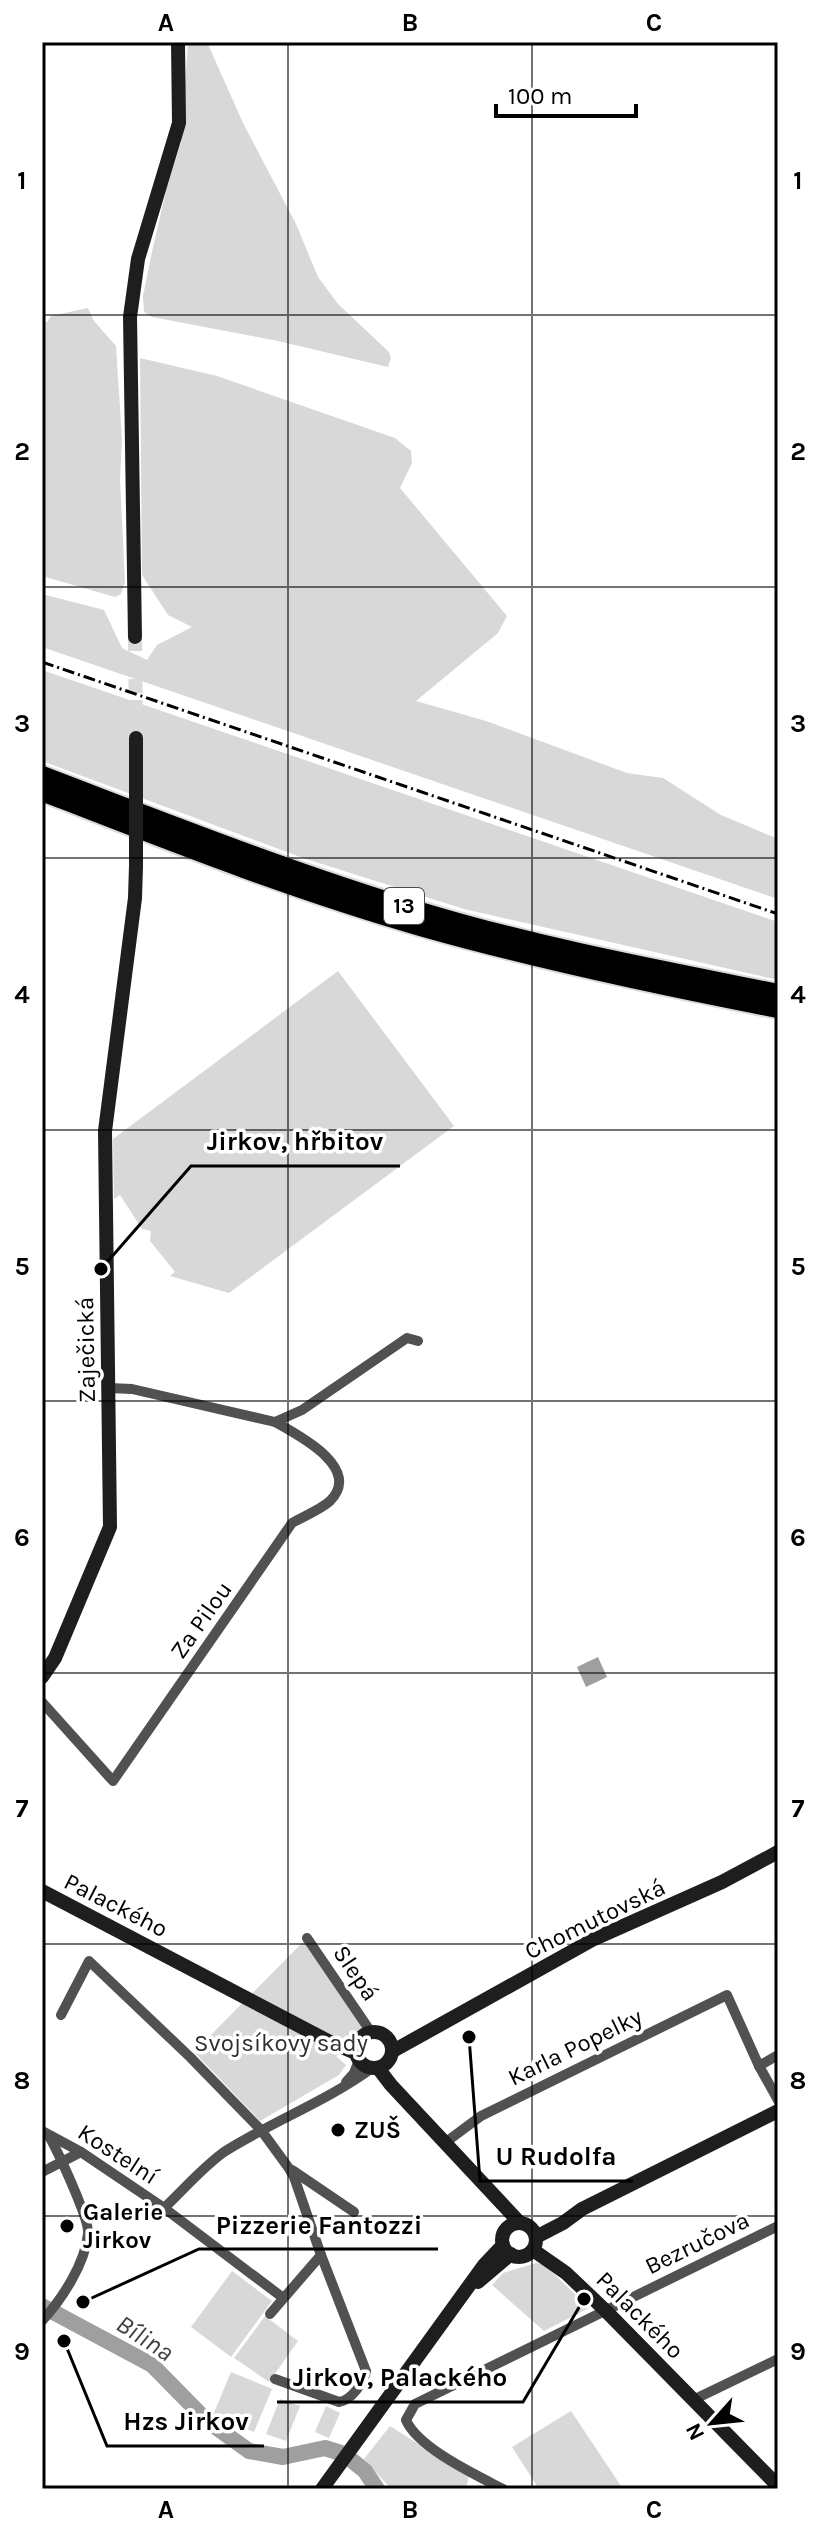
<svg xmlns="http://www.w3.org/2000/svg" width="820" height="2531" viewBox="0 0 820 2531" font-family="Karla,sans-serif">
<style>
.green{fill:#d8d8d8}
.water{fill:#9f9f9f}
.lines{fill:none;stroke-linecap:round;stroke-linejoin:round}
.river{stroke:#9f9f9f;stroke-width:16}
.secondary-tunnel{stroke:#d9d9d9;stroke-width:14;stroke-dasharray:14 7;stroke-linecap:butt}
.highway-casing{stroke:#dbdbdb;stroke-width:22}
.street{stroke:#515151;stroke-width:10}
.secondary{stroke:#1e1e1e;stroke-width:14}
.highway{stroke:#000;stroke-width:18}
.rail{stroke:#000;stroke-width:3;stroke-dasharray:12 4 2 4;stroke-linecap:butt}
.secondary-bridge{stroke:#1e1e1e;stroke-width:14}
.grid{fill:none;stroke:#000;stroke-width:2;stroke-opacity:0.55}
.poi-dot{fill:#000;stroke:#fff;stroke-width:3}
.labels{text-anchor:middle;dominant-baseline:central;stroke-width:7;stroke-linejoin:round;paint-order:stroke}
.shield{fill:#fff;stroke:#4c4c4c;stroke-width:2}
.shield-label{font-size:22px;font-weight:bold;fill:#000}
.street-label{font-size:24px;fill:#000;stroke:#fff}
.park-label{font-size:24px;fill:#2f2f2f;stroke:#fff}
.poi-label{font-size:24px;font-weight:bold;fill:#000;stroke:#fff;text-anchor:start}
.water-label{font-size:26px;font-style:italic;fill:#404040;stroke:#fff}
.leader{fill:none;stroke:#000;stroke-width:3}
.callout-dot{fill:#000;stroke:#fff;stroke-width:3}
.callout-label{font-size:26px;text-anchor:middle;font-weight:bold;fill:#000;stroke:#fff;stroke-width:7;stroke-linejoin:round;paint-order:stroke}
.neatline{fill:none;stroke:#000;stroke-width:3}
.grid-label{font-size:26px;text-anchor:middle;font-weight:bold;fill:#000}
</style>
<rect width="100%" height="100%" fill="#fff"/>
<g class="green">
<polygon points="188,42 207,42 243,123 296,224 318,277 338,304 389,352 391,358 388,367 278,341 152,317 144,312 143,296 153,247 166,191 181,143"/>
<polygon points="88,308 94,321 116,346 122,439 120,479 125,582 121,594 115,597 42,576 42,322 47,322 51,316"/>
<polygon points="140,358 217,376 395,438 411,451 412,463 400,488 507,616 498,633 416,701 486,721 627,773 663,778 721,815 778,839 778,899 42,647 42,594 104,610 122,648 147,660 157,645 192,627 168,615 142,575"/>
<polygon points="42,670 778,922 778,980 464,909 303,858 42,761"/>
<polygon points="338,971 454,1126 229,1293 170,1276 175,1272 150,1241 151,1231 142,1229 120,1195 114,1199 113,1139"/>
<polygon points="305,1940 366,2028 336,2056 346,2065 339,2075 260,2121 194,2052"/>
<polygon points="536,2263 544,2264 589,2308 544,2331 492,2285 503,2273"/>
<polygon points="232,2271 272,2301 231,2357 191,2327"/>
<polygon points="265,2316 298,2341 269,2382 234,2358"/>
<polygon points="231,2372 272,2389 254,2432 213,2415"/>
<polygon points="280,2399 300,2406 286,2441 266,2434"/>
<polygon points="326,2406 340,2413 329,2438 315,2432"/>
<polygon points="571,2411 623,2489 539,2489 512,2447"/>
<polygon points="390,2426 469,2476 466,2489 391,2489 364,2459"/>
</g>
<polygon class="water" points="598,1657 607,1677 586,1687 577,1667"/>
<g class="lines">
<polyline class="river" points="42,2306 152,2365 206,2420 249,2451 283,2457 325,2448 344,2454 365,2471 377,2489"/>
<polyline class="secondary-tunnel" points="135,637 136,738"/>
<g class="highway-casing">
<g id="highway">
<path d="M42,775C168,823 294,873 424,912C540,947 659,969 778,993"/>
<path d="M42,792C168,841 294,891 424,928C541,961 659,986 778,1009"/>
</g>
</g>
<g class="street">
<polyline points="109,1388 132,1389 275,1422 302,1410 407,1338 418,1341"/>
<path d="M42,1702L113,1781L292,1523C304,1516 320,1510 330,1501C363,1468 298,1435 275,1422"/>
<polyline points="307,1938 371,2032"/>
<path d="M61,2015L89,1961L190,2057L261,2130L288,2167L294,2177L321,2255L366,2371C363,2383 352,2400 339,2402L275,2379"/>
<polyline points="759,2066 778,2055"/>
<polyline points="346,2082 354,2073 359,2060"/>
<polyline points="42,2131 81,2152 164,2208 282,2297"/>
<polyline points="446,2142 481,2116 727,1995 759,2066 778,2100"/>
<polyline points="292,2170 354,2212"/>
<polyline points="42,2172 81,2152"/>
<path d="M164,2208C183,2190 203,2167 224,2152C271,2122 329,2100 372,2068"/>
<polyline points="270,2314 321,2255"/>
<path d="M42,2321C62,2299 85,2264 88,2234C90,2220 58,2152 49,2136"/>
<polyline points="693,2400 778,2359"/>
<path d="M503,2489C476,2475 418,2448 406,2420L415,2404L778,2226"/>
</g>
<g class="secondary">
<polyline points="135,637 130,317 138,259 179,123 178,42"/>
<polyline points="136,738 136,783"/>
<polyline points="42,1677 55,1658 110,1527 105,1131 135,898 136,866"/>
<polyline points="42,1891 330,2042 356,2053"/>
<circle cx="374" cy="2050" r="18"/>
<polyline points="393,2051 594,1939 722,1882 778,1852"/>
<polyline points="378,2068 391,2085 520,2223"/>
<circle cx="519" cy="2240" r="17"/>
<polyline points="536,2237 563,2223 582,2209 778,2111"/>
<polyline points="533,2250 566,2273 605,2310 778,2486"/>
<polyline points="478,2282 511,2254"/>
<polyline points="322,2489 484,2265 503,2245"/>
</g>
<use href="#highway" class="highway"/>
<polyline class="rail" points="42,662 778,914"/>
<polyline class="secondary-bridge" points="136,866 136,783"/>
</g>
<path class="grid" d="M288,42V2489M532,42V2489M42,315H778M42,587H778M42,858H778M42,1130H778M42,1401H778M42,1673H778M42,1944H778M42,2216H778"/>
<g class="poi-dot">
<circle cx="338" cy="2130" r="8"/>
<circle cx="67" cy="2226" r="8"/>
</g>
<g class="labels">
<rect class="shield" x="384" y="888" width="40" height="36" rx="6"/>
<g class="shield-label">
<text x="404" y="906">13</text>
</g>
<g class="street-label">
<text transform="translate(86 1350) rotate(-91)">Zaječická</text>
<text transform="translate(201 1620) rotate(-55)">Za Pilou</text>
<text transform="translate(116 1905) rotate(27)">Palackého</text>
<text transform="translate(595 1919) rotate(-26)">Chomutovská</text>
<text transform="translate(356 1973) rotate(56)">Slepá</text>
<text transform="translate(575 2047) rotate(-26)">Karla Popelky</text>
<text transform="translate(118 2154) rotate(33)">Kostelní</text>
<text transform="translate(697 2243) rotate(-26)">Bezručova</text>
<text transform="translate(640 2315) rotate(45)">Palackého</text>
</g>
<g class="park-label">
<text x="281" y="2043">Svojsíkovy sady</text>
</g>
<g class="poi-label">
<text x="354" y="2130">ZUŠ</text>
<text x="83" y="2212">Galerie<tspan x="83" dy="28">Jirkov</tspan></text>
</g>
<g class="water-label">
<text transform="translate(145 2338) rotate(33)">Bílina</text>
</g>
</g>
<path class="leader" d="M101 1269L191 1166H400M469 2037L480 2181H633M83 2302L199 2249H438M584 2299L523 2402H277M64 2341L107 2446H264"/>
<g class="callout-dot">
<circle cx="101" cy="1269" r="8"/>
<circle cx="469" cy="2037" r="8"/>
<circle cx="83" cy="2302" r="8"/>
<circle cx="584" cy="2299" r="8"/>
<circle cx="64" cy="2341" r="8"/>
</g>
<g class="callout-label">
<text x="295" y="1150">Jirkov, hřbitov</text>
<text x="556" y="2165">U Rudolfa</text>
<text x="319" y="2234">Pizzerie Fantozzi</text>
<text x="400" y="2386">Jirkov, Palackého</text>
<text x="186" y="2430">Hzs Jirkov</text>
</g>
<rect width="820" height="2531" fill="none" stroke="#ffffff" stroke-width="88"/>
<g transform="translate(712 2423) rotate(243)" stroke="#ffffff" stroke-width="6" paint-order="stroke">
<path d="M0-6L14 30L0 20L-14 30Z" fill="#000000"/>
<text y="-12" font-size="22" font-weight="bold" text-anchor="middle" fill="#000000">N</text>
</g>
<path d="M496 104v12h140v-12" fill="none" stroke="#000000" stroke-width="4"/>
<text x="508" y="104" font-size="24" fill="#000000" stroke="#ffffff" stroke-width="6" paint-order="stroke">100 m</text>
<rect x="44" y="44" width="732" height="2443" class="neatline"/>
<g class="grid-label">
<text x="166" y="31">A</text>
<text x="410" y="31">B</text>
<text x="654" y="31">C</text>
<text x="22" y="189">1</text>
<text x="798" y="189">1</text>
<text x="22" y="460">2</text>
<text x="798" y="460">2</text>
<text x="22" y="732">3</text>
<text x="798" y="732">3</text>
<text x="22" y="1003">4</text>
<text x="798" y="1003">4</text>
<text x="22" y="1275">5</text>
<text x="798" y="1275">5</text>
<text x="22" y="1546">6</text>
<text x="798" y="1546">6</text>
<text x="22" y="1817">7</text>
<text x="798" y="1817">7</text>
<text x="22" y="2089">8</text>
<text x="798" y="2089">8</text>
<text x="22" y="2360">9</text>
<text x="798" y="2360">9</text>
<text x="166" y="2518">A</text>
<text x="410" y="2518">B</text>
<text x="654" y="2518">C</text>
</g>
</svg>
